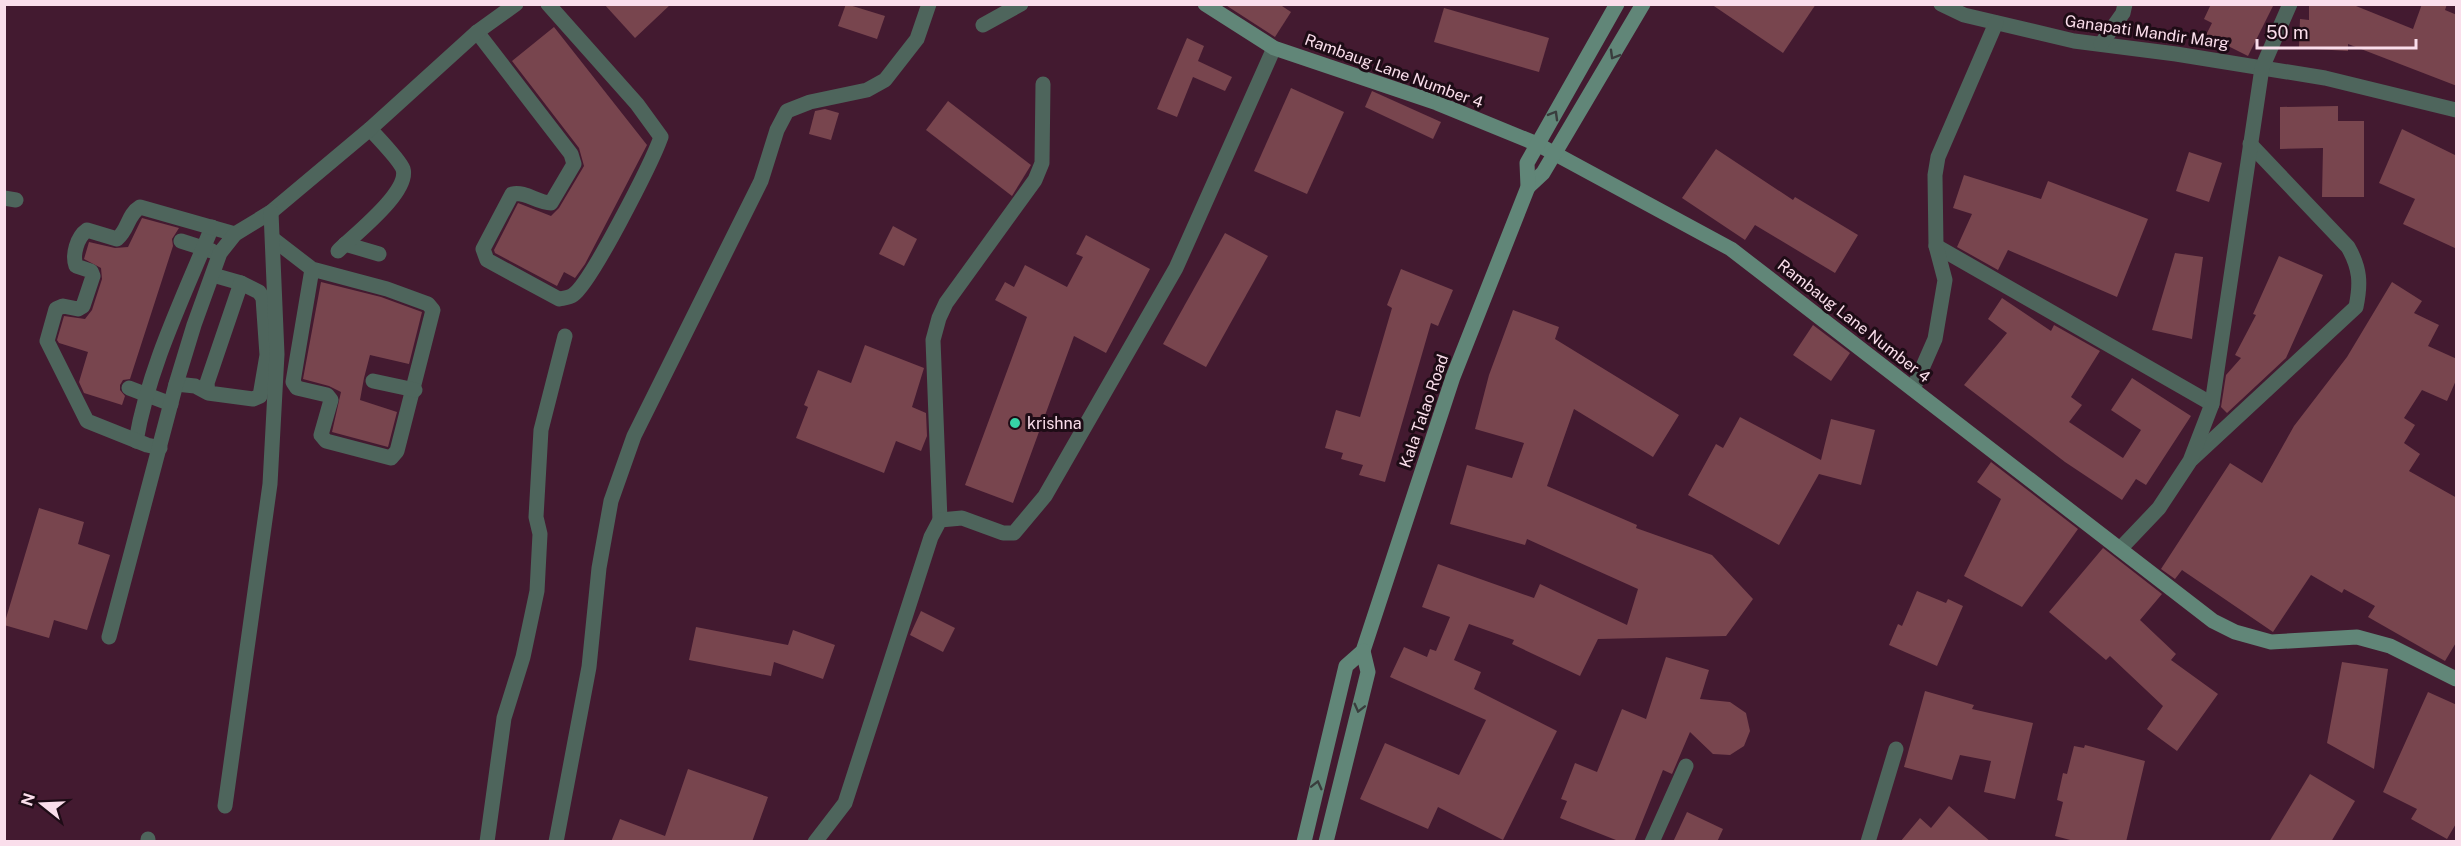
<svg xmlns="http://www.w3.org/2000/svg" width="2461" height="846" viewBox="0 0 2461 846" font-family="'Public Sans',sans-serif">
<style>
.building{fill:#78454e}
.lines{fill:none;stroke-linecap:round;stroke-linejoin:round}
.street{stroke:#4e655c;stroke-width:15}
.secondary{stroke:#618678;stroke-width:15}
.oneway{stroke:#393d3d}
.poi-dot{fill:#36d4a7;stroke:#1e0c16;stroke-width:2}
.labels{text-anchor:middle;dominant-baseline:central;stroke-width:6;stroke-linejoin:round;paint-order:stroke}
.street-label{font-size:16px;fill:#fadeeb;stroke:#1e0c16}
.poi-label{font-size:16px;fill:#fadeeb;stroke:#1e0c16;text-anchor:start}
</style>
<rect width="100%" height="100%" fill="#431a30"/>
<g class="building">
<polygon points="604,4 671,4 635,38"/>
<polygon points="846,4 885,16 877,39 838,26"/>
<polygon points="1224,4 1279,4 1291,12 1275,37"/>
<polygon points="1711,4 1816,4 1783,53"/>
<polygon points="2211,4 2274,4 2248,56 2206,35 2212,23 2204,19"/>
<polygon points="2309,4 2351,4 2413,29 2422,4 2447,4 2445,10 2457,15 2457,86 2348,44 2348,51 2299,48 2300,19 2309,20"/>
<polygon points="1444,8 1549,38 1539,72 1434,42"/>
<polygon points="554,27 647,145 585,264 575,278 564,272 557,286 495,253 494,250 518,203 551,216 559,208 584,166 579,148 512,61"/>
<polygon points="1187,38 1204,46 1198,61 1232,77 1225,91 1193,77 1177,117 1157,109"/>
<polygon points="1291,88 1344,112 1307,194 1254,171"/>
<polygon points="1372,91 1441,122 1433,139 1365,107"/>
<polygon points="948,101 1031,165 1012,196 926,130"/>
<polygon points="2338,106 2338,121 2364,121 2364,197 2322,197 2323,148 2280,149 2280,107"/>
<polygon points="825,109 839,113 831,140 809,134 815,111"/>
<polygon points="2402,129 2457,156 2457,249 2403,224 2415,199 2379,183"/>
<polygon points="1716,149 1793,200 1795,197 1858,235 1835,273 1755,225 1745,240 1682,198"/>
<polygon points="2189,152 2222,163 2209,202 2176,191"/>
<polygon points="1964,175 2041,199 2048,181 2148,219 2117,297 2008,250 1998,270 1957,247 1972,214 1953,208"/>
<polygon points="142,218 179,228 172,239 173,246 130,379 123,380 120,385 120,390 125,396 122,405 84,393 79,382 88,352 59,343 57,340 64,316 85,319 92,310 102,279 101,268 84,259 89,242 115,248 128,247"/>
<polygon points="893,226 917,239 904,266 879,254"/>
<polygon points="1225,233 1268,256 1206,367 1163,344"/>
<polygon points="1086,235 1150,269 1106,353 1074,336 1013,503 965,485 1027,317 995,300 1005,282 1014,287 1025,265 1067,287 1083,257 1076,254"/>
<polygon points="2175,253 2203,257 2192,339 2152,330"/>
<polygon points="2279,256 2323,275 2286,358 2227,413 2221,407 2226,375 2241,358 2235,355 2256,315 2253,314"/>
<polygon points="1401,269 1453,290 1438,326 1431,323 1385,482 1359,475 1363,465 1341,459 1343,453 1325,448 1336,410 1360,417 1392,308 1387,305"/>
<polygon points="321,282 381,297 422,312 409,364 370,355 364,378 360,400 397,412 388,447 332,432 341,392 329,386 303,379"/>
<polygon points="2392,282 2422,301 2414,313 2439,325 2428,346 2457,359 2457,378 2447,401 2422,390 2404,418 2415,425 2404,443 2420,454 2409,471 2457,498 2457,641 2445,661 2368,617 2375,606 2344,589 2342,593 2311,575 2273,632 2182,570 2175,579 2161,569 2230,463 2262,483 2294,426 2347,357"/>
<polygon points="2002,298 2051,331 2054,325 2100,351 2071,397 2082,405 2069,422 2123,458 2141,430 2111,410 2132,378 2191,416 2146,485 2136,479 2122,500 2065,462 1964,385 2007,333 1988,319"/>
<polygon points="1513,310 1559,327 1555,339 1679,415 1653,457 1574,409 1547,486 1637,525 1636,528 1712,555 1753,599 1726,636 1598,639 1580,676 1512,644 1514,640 1469,624 1454,660 1481,672 1474,689 1557,731 1503,840 1438,807 1428,829 1360,799 1385,743 1459,775 1486,720 1390,677 1404,647 1427,657 1430,649 1436,651 1450,617 1422,607 1438,564 1534,598 1540,584 1627,625 1638,589 1527,539 1525,545 1450,524 1467,465 1512,478 1524,443 1475,429 1489,375"/>
<polygon points="1813,325 1850,353 1831,381 1793,355"/>
<polygon points="865,345 924,368 912,407 926,413 927,436 921,451 896,441 884,473 796,438 808,407 804,405 818,370 851,383"/>
<polygon points="1740,417 1821,460 1831,419 1875,430 1861,485 1819,474 1779,545 1688,495 1716,444 1723,448"/>
<polygon points="1991,462 2078,529 2022,607 1964,576 2001,499 1977,482"/>
<polygon points="39,508 84,522 78,544 110,555 87,630 54,620 49,638 4,625"/>
<polygon points="2103,548 2162,594 2140,620 2176,654 2171,660 2218,694 2177,751 2147,729 2163,706 2110,656 2106,660 2049,612"/>
<polygon points="1917,591 1946,603 1948,599 1963,606 1937,666 1889,645 1898,624 1902,626"/>
<polygon points="921,611 955,628 943,652 910,635"/>
<polygon points="696,627 788,645 793,630 835,645 823,679 774,662 771,676 689,660"/>
<polygon points="1666,657 1709,670 1700,699 1730,702 1746,713 1750,731 1744,746 1730,755 1713,754 1690,732 1672,774 1663,770 1634,842 1621,842 1560,818 1567,801 1561,799 1575,763 1597,772 1622,709 1646,719"/>
<polygon points="2342,662 2388,669 2374,769 2327,743"/>
<polygon points="1925,691 1974,705 1972,709 2033,723 2015,799 1984,792 1991,761 1960,755 1952,780 1904,767"/>
<polygon points="2428,692 2457,705 2457,822 2447,839 2411,819 2417,809 2383,792"/>
<polygon points="2085,745 2145,761 2126,842 2078,842 2055,836 2063,802 2057,800 2063,773 2067,774 2074,746 2084,748"/>
<polygon points="688,769 768,797 752,842 611,842 620,819 665,836"/>
<polygon points="2310,774 2355,801 2331,842 2269,842"/>
<polygon points="1949,806 1991,842 1900,842 1920,818 1931,828"/>
<polygon points="1687,812 1723,829 1717,842 1673,842"/>
</g>
<g class="lines">
<g class="street">
<polyline points="1941,4 1964,15 2074,41 2176,54 2325,78 2456,110"/>
<polyline points="983,25 1021,4"/>
<path d="M477,32L571,154L574,164L551,203C537,203 526,191 512,194L483,249L487,260L559,299C563,298 569,298 573,295C591,283 652,162 661,137L637,104L548,4"/>
<polyline points="2101,44 2123,13 2125,4"/>
<polyline points="4,198 16,200"/>
<polyline points="273,239 312,269 387,289 428,304 433,310 397,451 391,458 326,441 321,435 331,400 327,395 297,388 293,382 312,269"/>
<polyline points="181,241 212,251"/>
<polyline points="345,244 379,254"/>
<polyline points="1936,246 2212,404"/>
<path d="M338,251C354,235 410,192 403,169C399,159 378,138 370,129"/>
<polyline points="213,275 241,283"/>
<polyline points="373,381 415,390"/>
<polyline points="176,384 195,386 208,393 253,399 260,396 267,355 263,298 259,292 241,283 207,383 208,393"/>
<polyline points="129,388 171,404"/>
<polyline points="1913,389 1935,339 1945,280 1936,246 1935,175 1938,157 1996,23"/>
<path d="M136,441C149,366 184,296 212,227"/>
<path d="M160,448L147,445L87,421L47,341L56,309L63,306L78,309L83,306L93,276L91,271L76,266C72,255 77,237 87,230L117,239C129,229 127,215 140,207L235,234"/>
<path d="M2192,459L2356,307C2361,283 2360,268 2348,247L2250,144"/>
<polyline points="940,520 933,340 939,318 946,303 1035,180 1042,163 1043,84"/>
<polyline points="2120,549 2159,508 2190,461 2212,404 2262,68 2290,4"/>
<polyline points="109,637 176,384 194,325 220,253 235,234 271,212 370,129 477,32 516,4"/>
<polyline points="225,806 270,484 277,354 271,212"/>
<polyline points="148,842 148,839"/>
<polyline points="487,842 504,718 523,657 537,591 540,534 536,517 541,430 565,336"/>
<polyline points="556,842 589,667 599,568 611,501 634,436 761,181 777,130 787,111 810,102 867,90 885,80 917,39 929,4"/>
<polyline points="815,842 845,803 931,537 940,520 962,518 1003,533 1014,533 1045,496 1176,268 1274,48"/>
<polyline points="1652,842 1686,766"/>
<polyline points="1868,842 1896,749"/>
</g>
<g class="secondary">
<polyline points="1205,4 1274,48 1437,103 1537,144 1731,249 2213,621 2235,632 2271,642 2357,637 2390,646 2456,679"/>
<polyline points="1528,187 1543,173 1643,4"/>
<polyline points="1304,842 1346,666 1363,651 1453,377 1528,187 1527,163 1617,4"/>
<polyline points="1326,842 1368,672 1363,651"/>
</g>
</g>
<defs><path id="oneway-chevron" d="M-2-3.5L2.5 0L-2 3.5" fill="none" stroke-width="1.6" stroke-linecap="round" stroke-linejoin="round" transform="scale(1.5)"/></defs>
<g class="oneway">
<use href="#oneway-chevron" transform="translate(1614 55) rotate(120)"/>
<use href="#oneway-chevron" transform="translate(1554 115) rotate(-60)"/>
<use href="#oneway-chevron" transform="translate(1359 708) rotate(104)"/>
<use href="#oneway-chevron" transform="translate(1317 785) rotate(-76)"/>
</g>
<circle class="poi-dot" cx="1015" cy="423" r="6"/>
<g class="labels">
<g class="street-label">
<text transform="translate(2147 32) rotate(8)">Ganapati Mandir Marg</text>
<text transform="translate(1394 71) rotate(20)">Rambaug Lane Number 4</text>
<text transform="translate(1854 321) rotate(38)">Rambaug Lane Number 4</text>
<text transform="translate(1424 411) rotate(-71)">Kala Talao Road</text>
</g>
<g class="poi-label">
<text x="1027" y="423">krishna</text>
</g>
</g>
<rect width="2461" height="846" fill="none" stroke="#fadeeb" stroke-width="12"/>
<g transform="translate(42 804) rotate(288)" stroke="#1e0c16" stroke-width="4.5" paint-order="stroke">
<path d="M0-4.5L10 22L0 15L-10 22Z" fill="#fadeeb"/>
<text y="-9" font-size="16" font-weight="bold" text-anchor="middle" fill="#fadeeb">N</text>
</g>
<path d="M2257 39v9h159v-9" fill="none" stroke="#fadeeb" stroke-width="3"/>
<text x="2266" y="39" font-size="18" fill="#fadeeb" stroke="#1e0c16" stroke-width="4.5" paint-order="stroke">50 m</text>
</svg>
